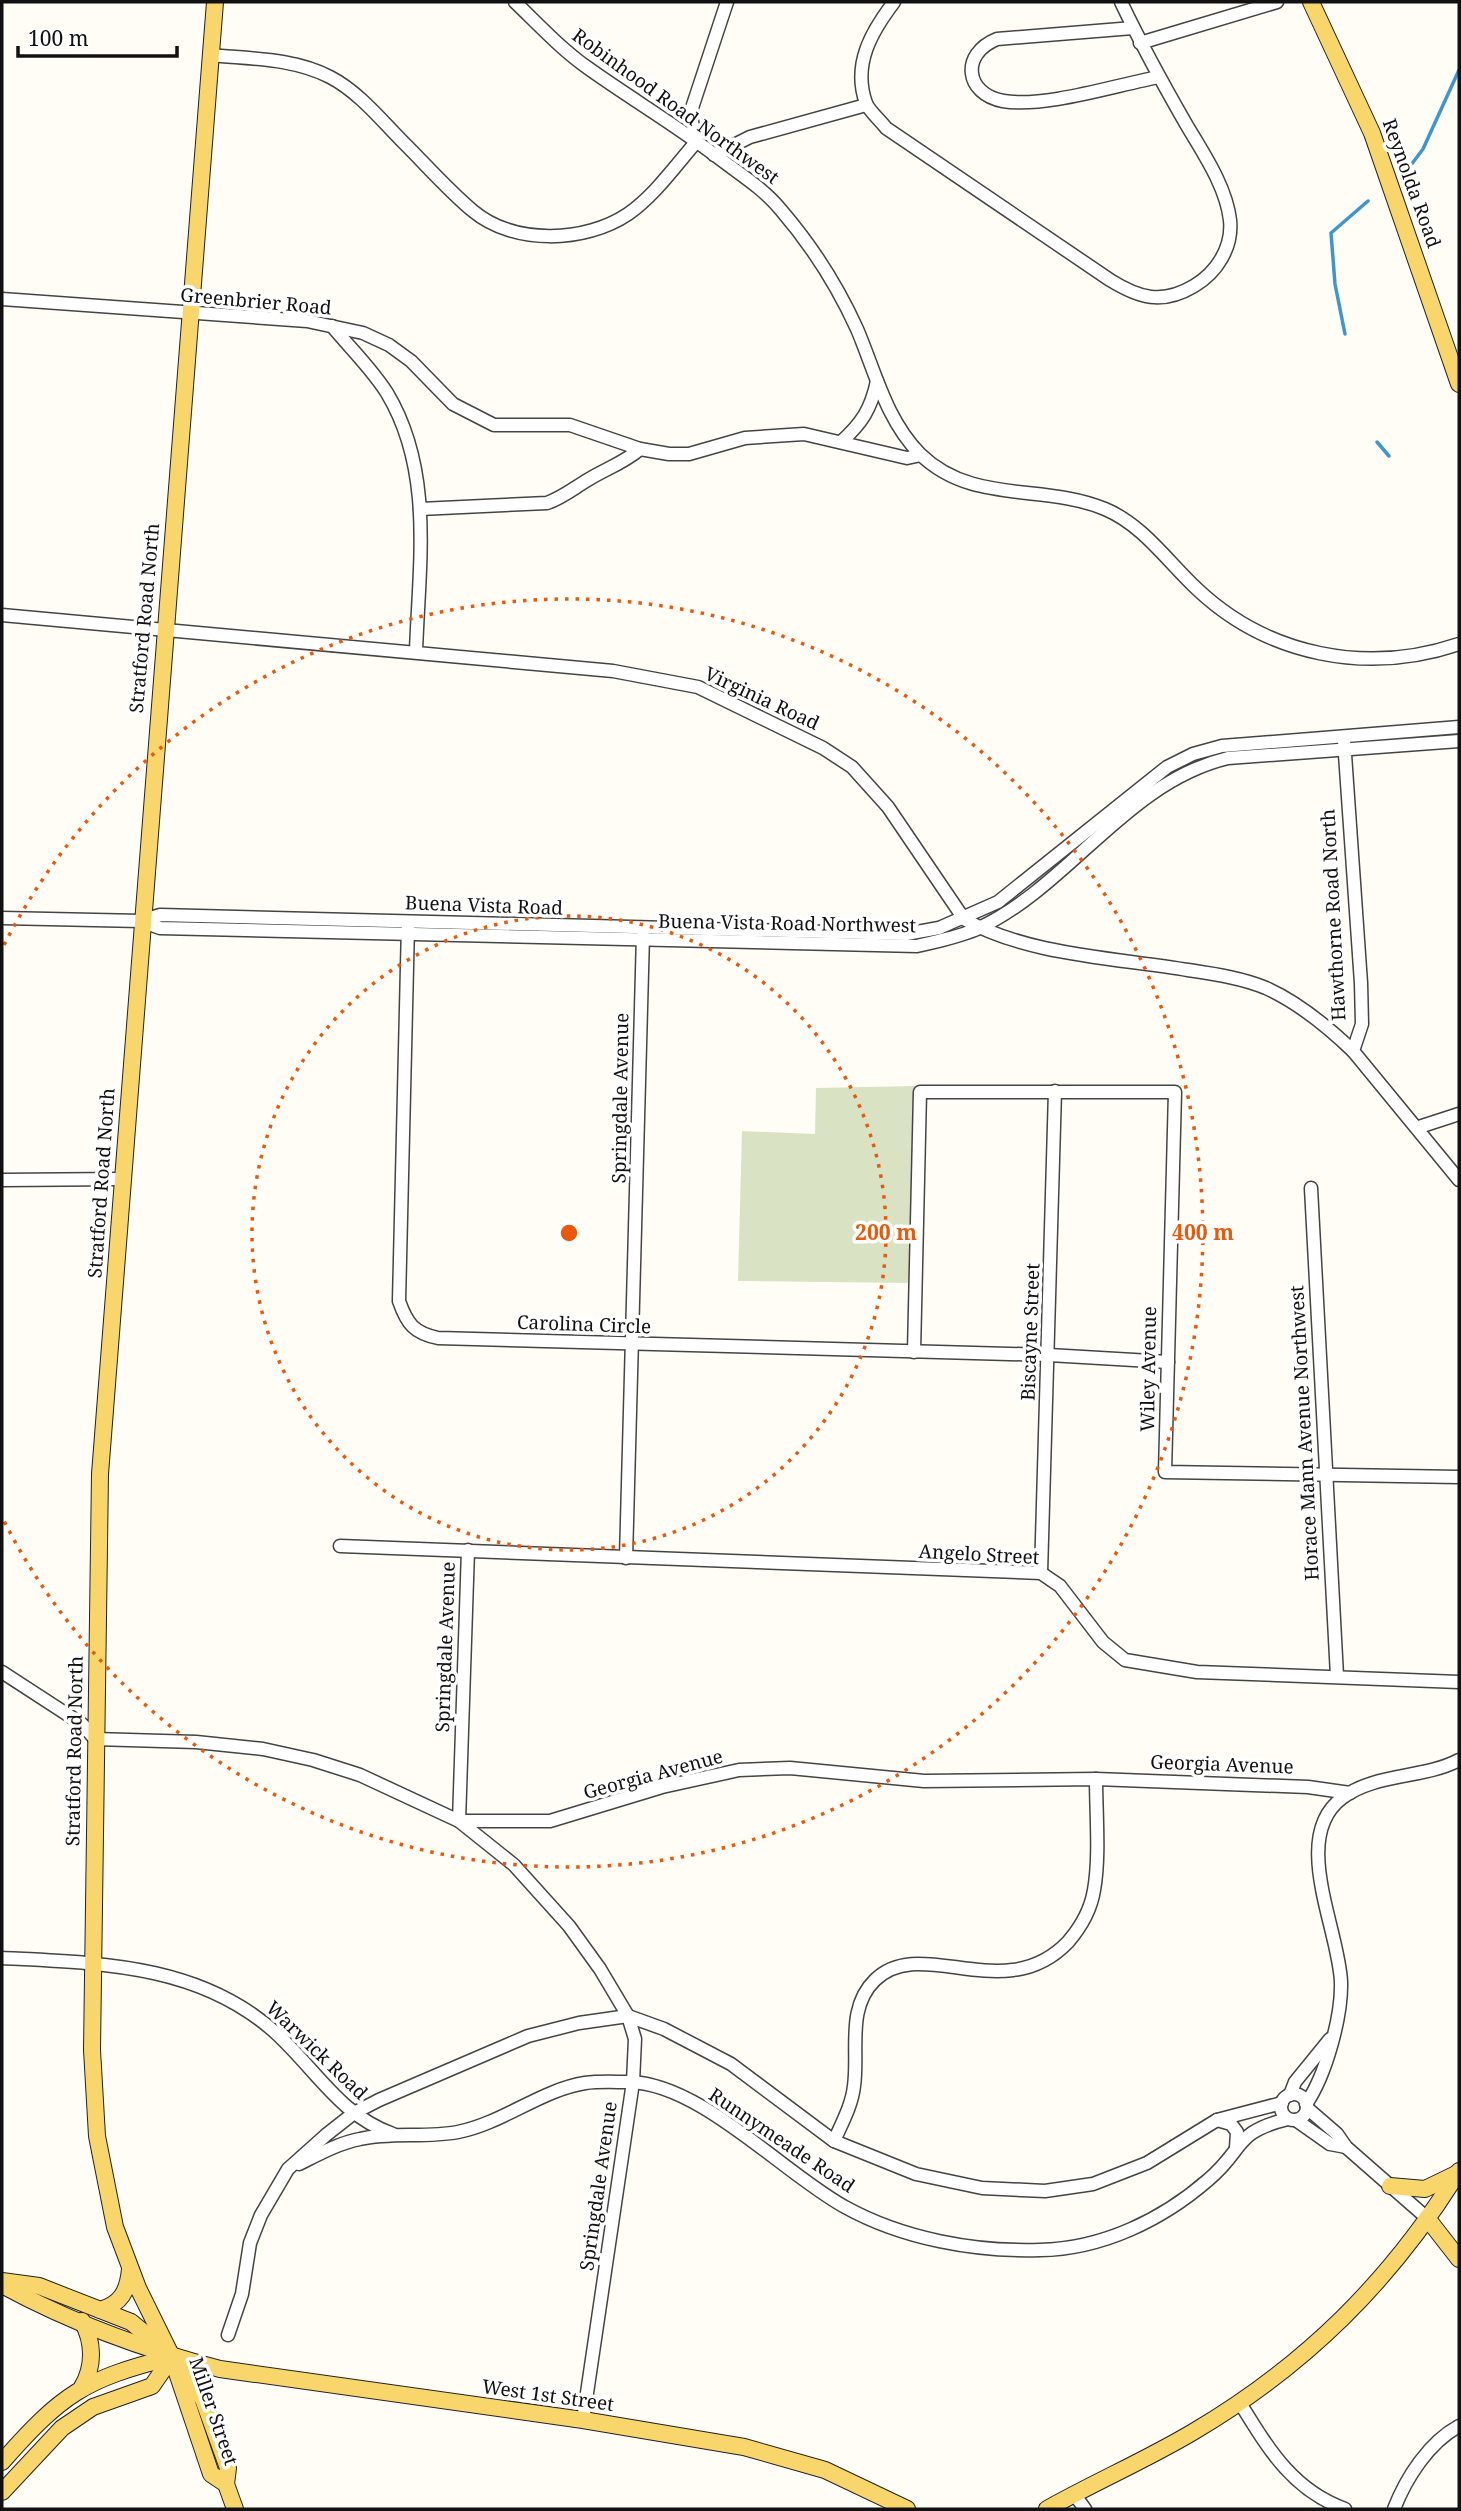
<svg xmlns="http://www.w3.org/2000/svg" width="1461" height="2511" viewBox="0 0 1461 2511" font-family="'Noto Serif',serif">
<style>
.cemetery{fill:#d9e3c4}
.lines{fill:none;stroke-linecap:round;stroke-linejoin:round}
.stream{stroke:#3f96cf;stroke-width:3.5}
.minor-casing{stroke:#444;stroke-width:15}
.major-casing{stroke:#222;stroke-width:18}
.minor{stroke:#fff;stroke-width:12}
.major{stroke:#f9d66b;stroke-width:16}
.ring{fill:none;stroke:#e8590c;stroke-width:3.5;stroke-dasharray:3.5 7}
.labels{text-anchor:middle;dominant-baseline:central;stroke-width:7;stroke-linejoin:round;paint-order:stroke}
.street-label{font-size:19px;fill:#111;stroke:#fff}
.centre{fill:#e8590c;stroke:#fff;stroke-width:3.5}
.ring-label{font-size:21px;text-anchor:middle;font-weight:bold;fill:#e8590c;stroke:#fff;stroke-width:7;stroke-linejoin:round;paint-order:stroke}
</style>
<rect width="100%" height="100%" fill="#fffdf5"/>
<polygon class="cemetery" points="915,1086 910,1283 738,1281 742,1131 815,1134 816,1088"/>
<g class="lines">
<g class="stream">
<polyline points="1405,173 1423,149 1459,70"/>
<polyline points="1345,334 1335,284 1331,233 1368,201"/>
<polyline points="1377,442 1389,456"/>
</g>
<g class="minor-casing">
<g id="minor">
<path d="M515,2C539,25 561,49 588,68C630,98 674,124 715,155C738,173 762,187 781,210C812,246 837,285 857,329C875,371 886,420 920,454C972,505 1043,483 1105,509C1143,525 1167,561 1197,589C1268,656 1367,675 1459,644"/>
<path d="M894,2C872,31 852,64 866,103C869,111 880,120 886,128L1110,280C1139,298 1162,305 1194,286C1216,273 1233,248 1230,220C1226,186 1203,153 1186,124C1163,84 1141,44 1121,2"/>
<path d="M1133,28L997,39C960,54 965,94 1003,101C1045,108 1116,85 1159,77"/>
<polyline points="1140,43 1277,2"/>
<path d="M211,55C251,59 293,58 330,77C359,92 382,121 405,144C427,166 449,191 473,211C514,245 585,243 628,214C655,195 676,165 697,141L690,114L727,2"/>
<polyline points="714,155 750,137 866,105"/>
<polyline points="2,299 307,321 363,333 389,345 411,361 453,404 494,425 570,425 640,449 669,454 689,454 745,438 804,434 907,458 921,455"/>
<path d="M332,326C350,348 372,369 387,393C434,471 419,564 416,651"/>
<path d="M841,442C862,423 871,409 877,381"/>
<path d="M420,509L547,503C564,497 575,487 591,478C608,468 625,462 640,449"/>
<path d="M2,615L613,671L698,687L823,748L852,767L888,807L964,919C1026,955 1117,958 1188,970C1214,974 1242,978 1266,988C1299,1003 1327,1026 1353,1051"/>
<polyline points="1344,740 1361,983 1362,1024 1353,1051 1459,1180"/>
<polyline points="2,918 141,921 160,915 906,934 939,928 998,902 1167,767 1193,754 1222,746 1459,727"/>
<path d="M141,921L160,928L917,946C938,941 960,937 979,928C1070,885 1127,782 1228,758L1459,741"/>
<path d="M408,925L399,1301C407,1324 414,1333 438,1338L1049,1355L1168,1362"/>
<polyline points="1419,1127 1459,1114"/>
<polyline points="2,1180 122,1179"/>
<polyline points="1311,1188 1337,1676"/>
<polyline points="914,1352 920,1092 1175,1092 1165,1472 1459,1477"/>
<polyline points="340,1546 1041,1573 1060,1586 1103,1642 1125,1660 1197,1672 1459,1682"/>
<polyline points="468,1550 459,1821 514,1865 569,1926 600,1969 628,2016 635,2039 633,2082 583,2420"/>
<polyline points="626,1558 643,935"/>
<polyline points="1041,1573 1055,1091"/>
<polyline points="2,1672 82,1724 95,1739 196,1742 263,1749 313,1760 360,1775 459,1821 550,1821 662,1787 739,1770 790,1768 924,1781 1096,1779 1308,1787 1350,1793"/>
<path d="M2,1958C100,1963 201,1964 277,2034C316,2070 341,2116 393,2134"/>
<circle cx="1294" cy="2107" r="13"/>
<polyline points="1290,2095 1295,2082 1330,2039"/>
<path d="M1306,2104C1326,2075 1342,2016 1341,1982C1339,1929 1290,1837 1342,1798C1375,1773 1423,1779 1459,1760"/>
<polyline points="1307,2108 1337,2134 1346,2147 1427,2218"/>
<polyline points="1217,2120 1231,2124 1237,2132 1236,2148"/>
<polyline points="1296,2120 1330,2144 1346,2147"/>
<path d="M834,2141C842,2123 852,2105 854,2086C859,2051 846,2008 875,1980C921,1934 1005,2008 1068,1942C1080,1928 1091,1909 1094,1890C1100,1857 1096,1813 1096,1779"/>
<path d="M299,2164C319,2154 339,2143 360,2139C391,2132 426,2138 458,2132C503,2123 541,2090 585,2083C599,2081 615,2082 629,2082C700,2083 783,2173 845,2207C903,2239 975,2252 1040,2250C1102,2249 1162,2220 1208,2180C1245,2149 1233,2132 1288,2119"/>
<polyline points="228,2335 242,2294 250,2243 261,2215 288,2169 326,2135 354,2113 379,2100 528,2036 579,2023 628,2016 664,2029 731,2064 834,2141 916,2174 982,2188 1045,2191 1093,2184 1147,2163 1217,2120 1282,2103"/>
<path d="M1240,2403C1268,2448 1292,2490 1345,2509"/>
<polyline points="1074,2494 1085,2509"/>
<path d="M1394,2509C1406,2478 1429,2442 1459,2426"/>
</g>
</g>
<g class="major-casing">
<g id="major">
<polyline points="215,2 100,1474 92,2050 97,2136 115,2227 138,2288 172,2357 203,2399 228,2468 226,2484 235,2509"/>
<polyline points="1311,2 1372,133 1459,384"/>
<polyline points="1390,2186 1425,2189 1456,2174"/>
<polyline points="1427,2218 1459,2259"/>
<polyline points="2,2281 39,2286 131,2322 160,2346"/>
<path d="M2,2285C70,2322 146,2350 220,2369L583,2420L744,2447L825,2470L907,2509"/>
<path d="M100,2310C121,2304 128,2291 130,2269"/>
<polyline points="175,2367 211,2474 226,2484"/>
<path d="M82,2387C94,2367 94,2342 82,2321"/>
<path d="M2,2462C62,2394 84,2379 172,2357"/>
<polyline points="2,2492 62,2428 93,2407 152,2386 172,2357"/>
<path d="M1047,2509C1095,2482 1146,2460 1193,2432C1305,2366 1390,2282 1459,2171"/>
</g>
</g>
<use href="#minor" class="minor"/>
<use href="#major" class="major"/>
</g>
<g class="ring">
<circle cx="569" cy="1233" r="317"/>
<path d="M4 945A634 634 0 1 1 4 1521"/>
</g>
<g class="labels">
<g class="street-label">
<text transform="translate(676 106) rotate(36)">Robinhood Road Northwest</text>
<text transform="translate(1412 183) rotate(70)">Reynolda Road</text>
<text transform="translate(256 301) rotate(5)">Greenbrier Road</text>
<text transform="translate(144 618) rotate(-85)">Stratford Road North</text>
<text transform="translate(762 698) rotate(25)">Virginia Road</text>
<text transform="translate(484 905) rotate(2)">Buena Vista Road</text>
<text transform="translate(1333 915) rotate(-93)">Hawthorne Road North</text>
<text transform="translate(787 923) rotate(1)">Buena Vista Road Northwest</text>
<text transform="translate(620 1098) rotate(-89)">Springdale Avenue</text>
<text transform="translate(101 1183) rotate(-86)">Stratford Road North</text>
<text transform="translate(584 1324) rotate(2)">Carolina Circle</text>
<text transform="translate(1030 1332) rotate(-88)">Biscayne Street</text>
<text transform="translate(1148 1369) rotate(-89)">Wiley Avenue</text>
<text transform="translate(1304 1433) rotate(-93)">Horace Mann Avenue Northwest</text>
<text transform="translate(979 1554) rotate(3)">Angelo Street</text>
<text transform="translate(445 1647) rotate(-88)">Springdale Avenue</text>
<text transform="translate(74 1751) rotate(-89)">Stratford Road North</text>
<text transform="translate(1222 1764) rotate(2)">Georgia Avenue</text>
<text transform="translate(653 1774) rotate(-15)">Georgia Avenue</text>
<text transform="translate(317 2050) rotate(44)">Warwick Road</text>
<text transform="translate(782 2140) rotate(34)">Runnymeade Road</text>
<text transform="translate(598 2186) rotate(-82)">Springdale Avenue</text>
<text transform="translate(548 2395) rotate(8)">West 1st Street</text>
<text transform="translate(214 2411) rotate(71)">Miller Street</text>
</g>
</g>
<circle cx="569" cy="1233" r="10" class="centre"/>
<g class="ring-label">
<text x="886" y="1240">200 m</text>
<text x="1203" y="1240">400 m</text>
</g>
<rect width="1461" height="2511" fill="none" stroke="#111111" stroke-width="7"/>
<path d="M18 46v10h159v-10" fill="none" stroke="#111111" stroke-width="3.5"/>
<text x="28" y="46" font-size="21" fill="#111111" stroke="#ffffff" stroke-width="5" paint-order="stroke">100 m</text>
</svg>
